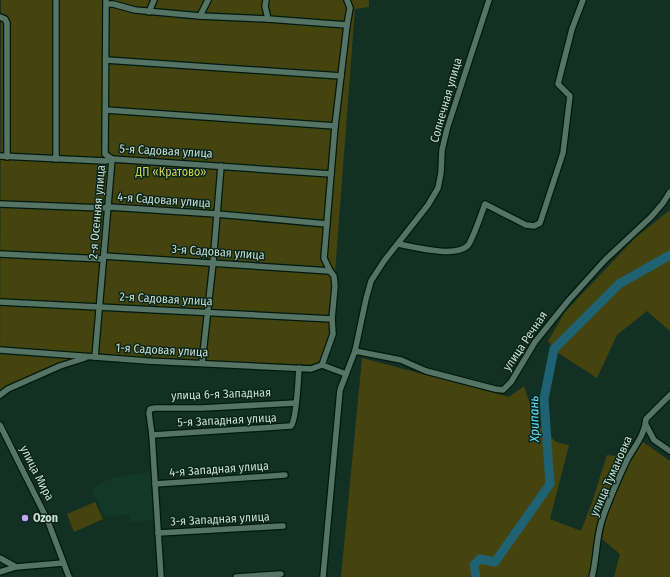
<svg xmlns="http://www.w3.org/2000/svg" width="670" height="577" viewBox="0 0 670 577" font-family="'Fira Sans Condensed',sans-serif">
<style>
.built{fill:#123828}
.green{fill:#45440f}
.lines{fill:none;stroke-linecap:round;stroke-linejoin:round}
.river{stroke:#1e6273;stroke-width:9}
.street-casing{stroke:#00180d;stroke-width:8}
.street{stroke:#557465;stroke-width:5.5}
.poi-dot{fill:#c3a7f2;stroke:#08261a;stroke-width:1.5}
.labels{text-anchor:middle;dominant-baseline:central;stroke-width:3;stroke-linejoin:round;paint-order:stroke}
.street-label{font-size:12px;fill:#cedfd6;stroke:#08261a}
.park-label{font-size:12px;fill:#d5d251;stroke:#08261a}
.poi-label{font-size:12px;font-weight:bold;fill:#cedfd6;stroke:#08261a;text-anchor:start}
.water-label{font-size:13px;font-style:italic;fill:#61deff;stroke:#08261a}
</style>
<rect width="100%" height="100%" fill="#133024"/>
<polygon class="built" points="152,472 155,520 130,522 130,515 106,516 96,499 92,488 114,477"/>
<g class="green">
<polygon points="1,0 369,0 369,7 355,9 328,365 88,359 0,390"/>
<polygon points="670,210 670,331 647,311 617,335 597,378 555,351 548,341 565,312 635,238"/>
<polygon points="362,358 509,397 524,386 536,422 556,442 569,445 550,519 581,531 591,505 607,455 626,457 595,531 594,560 590,577 341,577"/>
<polygon points="643,442 670,461 670,577 614,577 620,554 602,539 607,513 629,462"/>
<polygon points="95,502 103,519 74,532 67,514"/>
</g>
<g class="lines">
<polyline class="river" points="476,577 474,565 480,559 495,562 550,484 544,399 554,349 619,284 670,255"/>
<g class="street-casing">
<g id="street">
<polyline points="56,0 56,159"/>
<polyline points="266,0 265,6 268,19"/>
<polyline points="107,4 113,4 135,10 200,16 268,19 347,25"/>
<polyline points="149,12 154,0"/>
<polyline points="200,16 208,0"/>
<polyline points="0,17 5,19 7,23 7,157"/>
<polyline points="106,60 341,76"/>
<polyline points="106,110 335,126"/>
<polyline points="0,156 105,161 112,159 331,174"/>
<polyline points="0,204 103,208 109,207 217,214 327,224"/>
<path d="M398,244C414,247 459,259 469,244C475,233 481,215 485,204L526,225L534,226L540,223L563,153L570,96L558,84L572,29L583,0"/>
<polyline points="0,254 103,259"/>
<polyline points="104,256 330,271"/>
<polyline points="0,302 332,319"/>
<polyline points="0,350 148,361 311,369 322,365"/>
<polyline points="355,351 401,360 426,371 495,389 503,390 511,382 535,342 568,301 605,260 651,217 663,203 670,192"/>
<polyline points="95,357 112,159 105,154 106,0"/>
<polyline points="202,363 213,263 221,166"/>
<polyline points="346,374 322,365 333,334 332,319 335,286 334,276 330,271 324,258 335,126 347,25 350,8 347,0"/>
<polyline points="0,395 8,389 60,366 85,358"/>
<polyline points="0,425 47,519 69,577"/>
<polyline points="646,425 654,440 670,451"/>
<path d="M152,435L291,426C297,419 298,379 299,368"/>
<polyline points="155,484 285,475"/>
<polyline points="158,533 283,526"/>
<polyline points="0,558 16,567 63,563"/>
<polyline points="0,572 16,567"/>
<polyline points="161,577 152,435 149,413 150,409 155,408 202,408 296,403"/>
<polyline points="236,577 281,574"/>
<polyline points="323,577 340,390 355,351 366,299 371,281 384,261 428,205 438,188 441,173 442,150 447,129 489,0"/>
<path d="M592,577C597,558 596,538 602,520C609,499 618,479 627,460C634,447 645,435 646,419L670,395"/>
</g>
</g>
<use href="#street" class="street"/>
</g>
<circle class="poi-dot" cx="25" cy="518" r="4"/>
<g class="labels">
<g class="street-label">
<text transform="translate(446 100) rotate(-74)">Солнечная улица</text>
<text transform="translate(166 151) rotate(3)">5-я Садовая улица</text>
<text transform="translate(164 200) rotate(4)">4-я Садовая улица</text>
<text transform="translate(97 212) rotate(-85)">2-я Осенняя улица</text>
<text transform="translate(218 252) rotate(4)">3-я Садовая улица</text>
<text transform="translate(166 299) rotate(3)">2-я Садовая улица</text>
<text transform="translate(525 341) rotate(-56)">улица Речная</text>
<text transform="translate(162 350) rotate(3)">1-я Садовая улица</text>
<text transform="translate(221 394) rotate(-2)">улица 6-я Западная</text>
<text transform="translate(227 420) rotate(-3)">5-я Западная улица</text>
<text transform="translate(219 469) rotate(-4)">4-я Западная улица</text>
<text transform="translate(37 473) rotate(63)">улица Мира</text>
<text transform="translate(611 476) rotate(-66)">улица Тумановка</text>
<text transform="translate(220 519) rotate(-3)">3-я Западная улица</text>
</g>
<g class="park-label">
<text x="171" y="172">ДП «Кратово»</text>
</g>
<g class="poi-label">
<text x="33" y="518">Ozon</text>
</g>
<g class="water-label">
<text transform="translate(534 419) rotate(-91)">Хрипань</text>
</g>
</g>
</svg>
